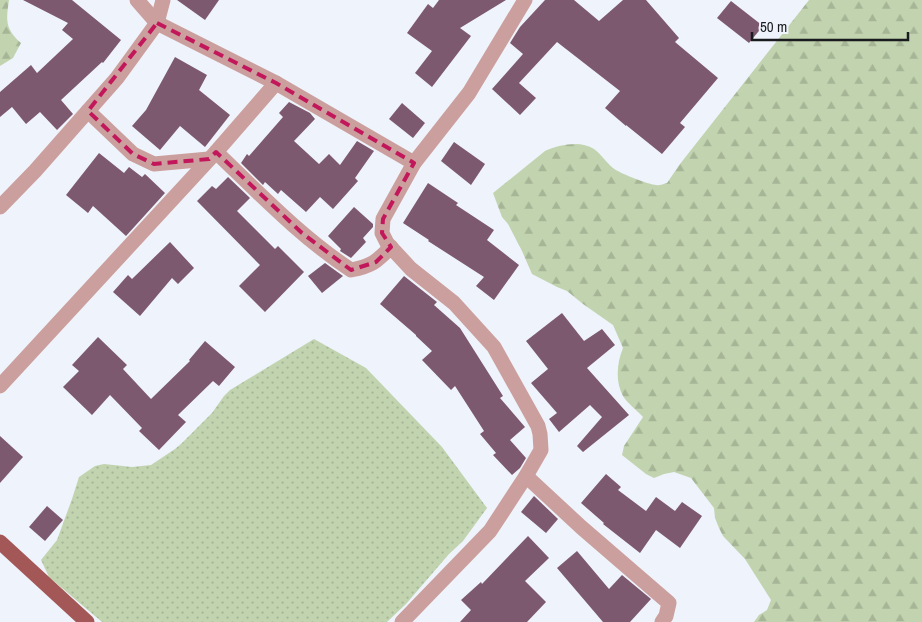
<svg xmlns="http://www.w3.org/2000/svg" width="922" height="622" viewBox="0 0 922 622" font-family="'Archivo Narrow',sans-serif">
<style>
.grass{fill:url(#grass-dots)}
.forest{fill:url(#forest-firs)}
.building{fill:#7d596f}
.lines{fill:none;stroke-linecap:round;stroke-linejoin:round}
.minor{stroke:#cb9f9d;stroke-width:15}
.major{stroke:#a35857;stroke-width:15}
.marked{fill:none;stroke:#c2185b;stroke-width:4;stroke-dasharray:10 6;stroke-linejoin:round}
</style>
<defs>
<pattern id="grass-dots" width="8" height="8" patternUnits="userSpaceOnUse" patternTransform="scale(1.25)"><rect width="8" height="8" fill="#c1d4af"/><path d="M2 2h.1M6 6h.1" fill="none" stroke="#a5b596" stroke-width="1.8" stroke-linecap="round"/></pattern>
<pattern id="forest-firs" width="22" height="20" patternUnits="userSpaceOnUse" patternTransform="scale(1.25)"><rect width="22" height="20" fill="#c1d4af"/><path d="M5 1l3.5 6h-7zM16 11l3.5 6h-7z" fill="#a5b596"/></pattern>
</defs>
<rect width="100%" height="100%" fill="#eff3fb"/>
<polygon class="grass" points="314,339 366,368 442,447 487,508 463,541 449,554 406,604 387,622 102,622 49,577 41,560 57,540 72,499 79,477 95,466 104,464 132,467 151,465 175,449 182,443 212,413 224,396 230,390"/>
<g class="forest">
<path d="M0,0H9C6,20 5,29 21,43L13,58L0,66Z"/>
<path d="M809,0H922V622H754L759,615L767,610L771,600L745,559L723,536L719,528L715,518L714,508L691,478L674,472L664,474L654,478L646,474L622,455L624,446L643,417C637,410 628,404 623,396C615,382 617,362 623,348L613,325L583,304L567,291L557,287L532,274L522,251L508,224L502,217L493,193L545,151C559,145 580,140 594,149C601,154 606,162 613,168C619,173 647,184 656,185C659,186 663,184 667,183L680,164Z"/>
</g>
<g class="building">
<polygon points="23,0 72,0 121,40 103,63 102,62 61,100 73,114 57,130 40,112 26,124 12,107 0,117 0,92 31,65 37,73 73,39 62,30 68,23"/>
<polygon points="177,0 219,0 205,20"/>
<polygon points="439,0 506,0 460,28 471,36 432,87 415,73 432,51 407,33 428,4 433,8"/>
<polygon points="545,0 574,0 599,21 623,0 646,0 679,38 675,42 718,78 680,123 685,127 662,154 626,125 626,126 605,108 620,91 557,42 519,83 536,98 520,115 492,89 523,54 510,43 520,27"/>
<polygon points="731,1 763,26 749,43 717,18"/>
<polygon points="175,57 207,75 199,90 230,115 205,147 180,126 160,150 132,126 146,110"/>
<polygon points="289,102 310,113 315,119 294,141 319,164 329,154 340,165 357,141 374,151 355,178 358,181 333,209 320,197 306,212 281,190 278,194 265,182 263,185 241,163 247,154 249,156 283,117 279,113"/>
<polygon points="402,103 425,123 413,138 389,119"/>
<polygon points="454,142 485,164 471,185 441,161"/>
<polygon points="99,153 124,173 129,167 142,177 145,174 165,193 126,236 93,206 88,213 66,195"/>
<polygon points="228,177 250,198 237,211 275,249 278,246 304,272 265,312 239,286 260,265 197,201 212,186 216,189"/>
<polygon points="428,183 458,203 456,205 494,230 487,240 519,265 494,300 476,286 484,277 428,241 429,240 403,223"/>
<polygon points="354,207 373,224 373,227 363,238 366,242 351,258 340,251 341,249 328,236"/>
<polygon points="170,242 194,268 178,284 172,278 140,316 113,292 128,275 132,279"/>
<polygon points="325,263 343,276 322,293 308,276"/>
<polygon points="404,276 437,302 434,305 460,328 503,396 500,398 525,427 510,440 526,458 520,468 512,475 493,455 496,453 480,434 484,431 455,386 451,390 422,360 432,351 416,336 416,335 380,304"/>
<polygon points="562,313 584,341 602,329 615,345 587,368 629,415 583,452 577,446 602,417 590,405 559,432 549,419 557,413 531,383 548,369 526,341"/>
<polygon points="98,337 127,365 123,369 151,399 190,361 189,360 205,341 235,367 219,386 213,381 178,415 186,422 159,450 139,431 142,428 110,395 92,415 63,387 79,371 72,365"/>
<polygon points="0,436 23,457 0,483"/>
<polygon points="606,474 621,487 618,490 646,511 656,497 675,511 682,502 702,516 680,548 656,530 640,553 603,524 604,523 581,503"/>
<polygon points="534,496 558,519 546,533 521,512"/>
<polygon points="47,506 63,520 45,541 29,527"/>
<polygon points="528,536 549,558 525,581 546,602 527,622 460,622 471,610 461,600 481,582 482,584"/>
<polygon points="577,551 609,589 622,575 651,599 630,622 603,622 557,568"/>
</g>
<g class="lines">
<g class="minor">
<polyline points="137,0 157,23 276,83 414,163"/>
<polyline points="88,111 133,154 154,164 209,159"/>
<path d="M216,152C259,193 301,237 351,270C372,266 376,262 391,247"/>
<polyline points="0,207 35,171 117,78 157,23 163,0"/>
<polyline points="0,386 216,152 276,83"/>
<polyline points="526,476 581,527 669,603 666,616 662,622"/>
<polyline points="402,622 490,531 526,476 541,450 540,434 538,426 494,347 454,303 411,269 387,243 382,233 383,219 414,163 469,93 525,0"/>
</g>
<polyline class="major" points="0,542 87,622"/>
</g>
<path class="marked" d="M157,23L276,83L414,163L383,219L382,233L391,247L376,262L351,270L302,233L216,152L209,159L154,164L133,154L88,111Z"/>
<path d="M752 32v8h156v-8" fill="none" stroke="#1a1b1e" stroke-width="2.5"/>
<text x="760" y="32" font-size="15" fill="#1a1b1e" stroke="#eff3fb" stroke-width="4" paint-order="stroke">50 m</text>
</svg>
